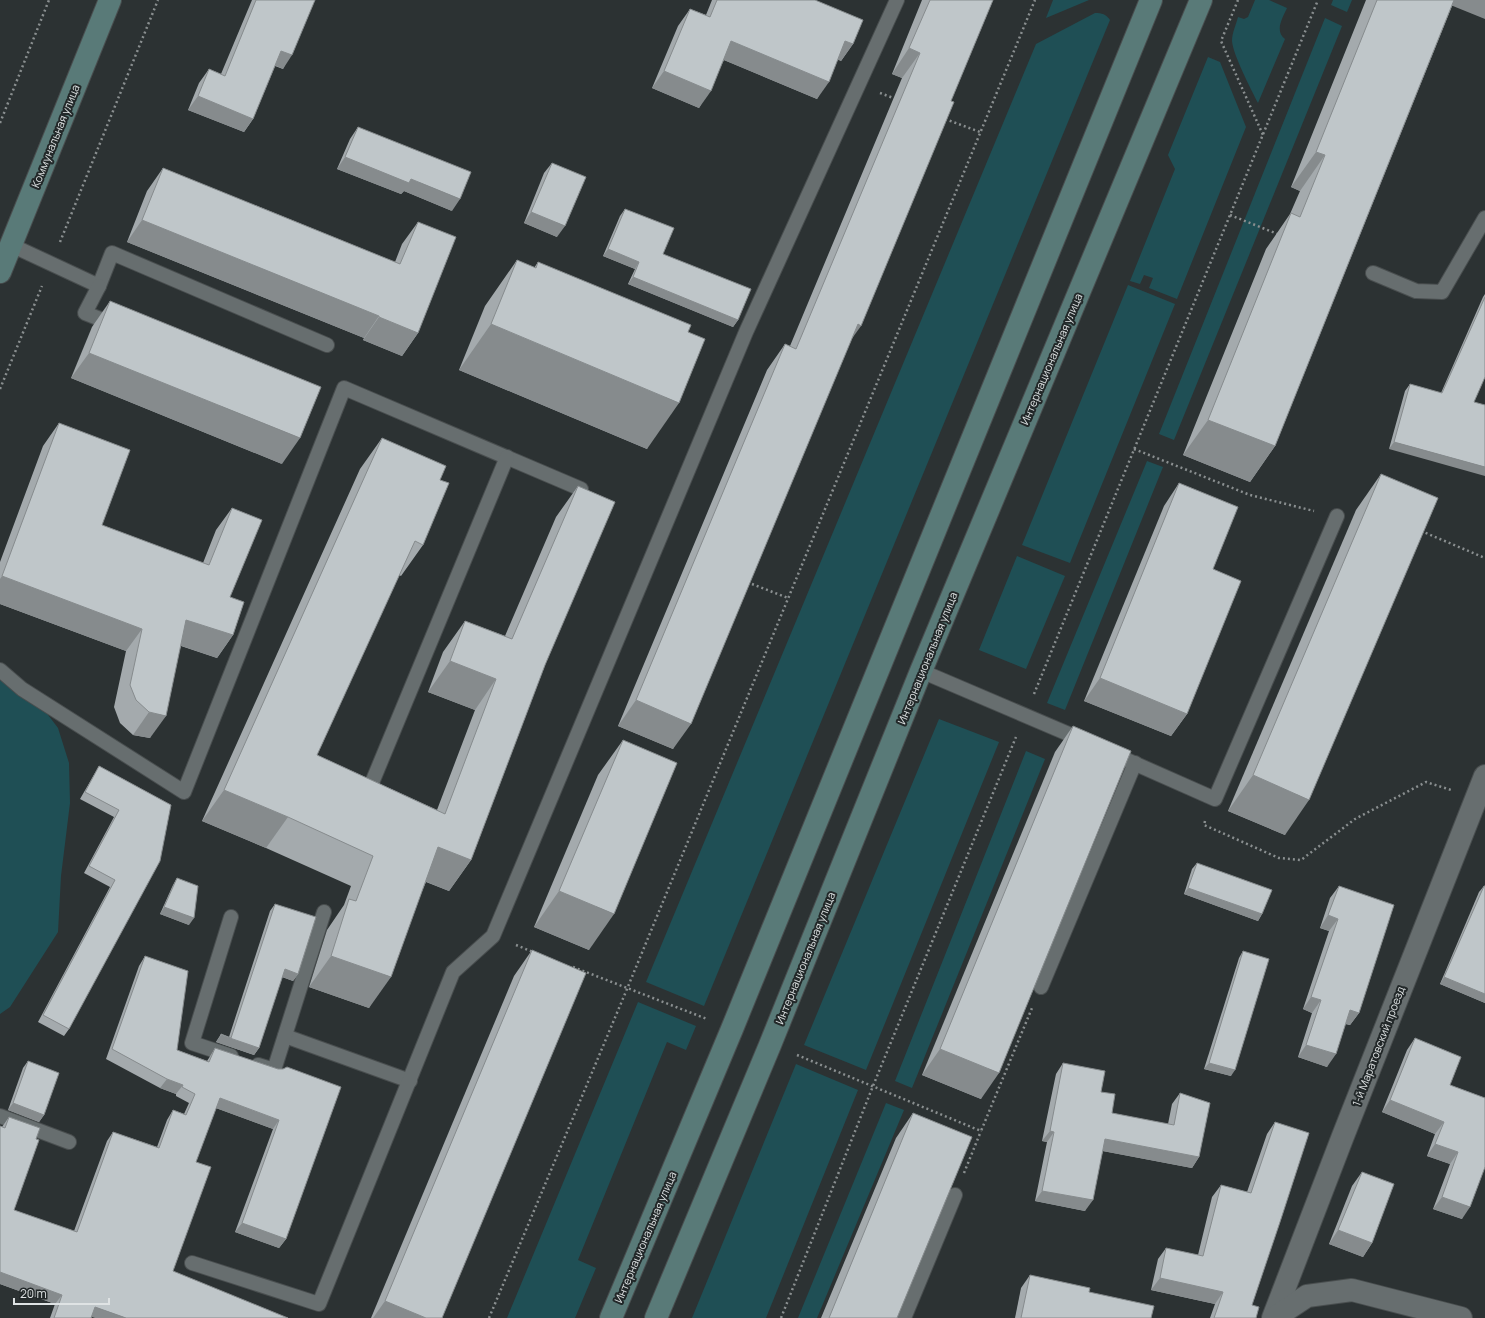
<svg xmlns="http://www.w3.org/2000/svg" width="1485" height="1318" viewBox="0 0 1485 1318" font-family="Manrope,sans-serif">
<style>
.green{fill:#1f4f55}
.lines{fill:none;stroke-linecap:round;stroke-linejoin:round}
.lane-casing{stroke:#494e4f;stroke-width:16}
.street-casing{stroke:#494e4f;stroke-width:24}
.secondary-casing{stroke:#494e4f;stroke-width:24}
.path{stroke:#8a8f90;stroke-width:2.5;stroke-dasharray:2 3;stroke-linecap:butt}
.lane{stroke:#676e6f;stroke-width:14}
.street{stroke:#676e6f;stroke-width:22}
.secondary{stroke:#597a78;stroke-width:22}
.wall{fill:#a4aaad}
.shaded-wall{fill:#868b8d}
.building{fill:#bfc6c9;stroke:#868b8d}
.labels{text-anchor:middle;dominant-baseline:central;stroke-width:4;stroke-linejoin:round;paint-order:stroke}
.street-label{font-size:11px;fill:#dfe3e4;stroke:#222829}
</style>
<rect width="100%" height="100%" fill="#2c3233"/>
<g class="green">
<polygon points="1053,0 1089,0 1046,18"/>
<path d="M1255,0H1269L1287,8C1283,17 1274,31 1285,39L1258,103C1251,89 1233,55 1232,41C1232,33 1236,25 1238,17L1244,19L1248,17Z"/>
<polygon points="1333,0 1352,0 1347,12 1331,5"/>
<path d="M1095,13C1102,13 1106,14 1110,20L704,1006L646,982L1036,44Z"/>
<polygon points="1325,18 1342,26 1174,440 1159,434"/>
<polygon points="1208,57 1220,62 1246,127 1177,299 1149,288 1153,278 1144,275 1140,284 1130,281 1175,169 1168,155"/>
<polygon points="1128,285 1175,304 1070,563 1022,545"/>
<polygon points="1147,461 1163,467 1065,710 1047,703"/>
<polygon points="1017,556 1065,576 1026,669 979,650"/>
<polygon points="0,680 22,689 36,699 58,728 69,763 70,803 61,876 58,932 10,1007 0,1014"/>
<polygon points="939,719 999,742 866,1070 804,1045"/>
<polygon points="1026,751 1045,759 912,1088 895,1081"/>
<polygon points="638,1002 696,1026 686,1050 667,1042 578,1260 596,1268 575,1318 507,1318"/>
<polygon points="796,1064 858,1090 766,1318 692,1318"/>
<polygon points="886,1103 904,1110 817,1318 798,1318"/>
</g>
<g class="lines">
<g class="lane-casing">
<g id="lane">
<polyline points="11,245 99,286 112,253 327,345"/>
<polyline points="1373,273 1416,291 1442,292 1485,218"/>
<polyline points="99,286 85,313 115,325"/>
<polyline points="0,670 22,689 184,792 344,388 581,489"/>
<polyline points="921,671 1085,741"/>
<polyline points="1111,753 1215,799 1337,516"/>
<polyline points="371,785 507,457"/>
<polyline points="1041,987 1135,763"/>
<polyline points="285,1036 410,1081"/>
<polyline points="231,1056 192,1043 231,917"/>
<polyline points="258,1065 274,1070 324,912"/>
<polyline points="0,1116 69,1142"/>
<polyline points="192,1263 319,1304 453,972 493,936 746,332 897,0"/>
<polyline points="904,1318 955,1195"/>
</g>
</g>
<g class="street-casing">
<g id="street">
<polyline points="1273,1318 1343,1136 1485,776"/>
<polyline points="1274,1318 1307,1296 1352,1290 1461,1318"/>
</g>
</g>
<g class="secondary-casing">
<g id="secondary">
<polyline points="0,272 110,0"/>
<polyline points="611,1318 732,1029 1151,0"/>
<polyline points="656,1318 770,1045 921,671 1201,0"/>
</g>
</g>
<g class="path">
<polyline points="1238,0 1221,41 1263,135"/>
<polyline points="880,93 896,99"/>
<polyline points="945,119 980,132"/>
<polyline points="0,123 49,0"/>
<polyline points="1230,215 1280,235"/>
<polyline points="60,242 158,0"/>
<polyline points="0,389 42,286"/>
<polyline points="1134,449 1250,495 1314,511"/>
<polyline points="1421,531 1485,558"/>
<polyline points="752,584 788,598"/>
<polyline points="1034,694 1318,0"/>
<polyline points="1205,821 1204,825 1279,858 1301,860 1355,819 1426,782 1451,790"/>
<polyline points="516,945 533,952"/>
<polyline points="573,967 707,1019"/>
<polyline points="797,1055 981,1131 1032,1008"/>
<polyline points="964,1173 981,1131"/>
<polyline points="489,1318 627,989 1035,0"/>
<polyline points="781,1318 873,1086 1016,737"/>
</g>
<use href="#lane" class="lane"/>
<use href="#street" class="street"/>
<use href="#secondary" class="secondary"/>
</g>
<g class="wall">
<polygon points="252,0 315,0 283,69 275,66 253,119 244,132 188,110 199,83 209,69 221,74"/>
<polygon points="712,0 815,0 853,44 841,61 838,59 817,99 724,60 699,108 652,88 678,26 690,9 706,15"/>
<polygon points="922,0 993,0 852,338 673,749 618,726 767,370 785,344 790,346 902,78 892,74"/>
<polygon points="1366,0 1485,0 1452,6 1275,446 1250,482 1183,455 1266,249 1290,214 1300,191 1291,187"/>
<polygon points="358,127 452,211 404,191 401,194 337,169 350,139"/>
<polygon points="552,163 557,237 524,223 544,173"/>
<polygon points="163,168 395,262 402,244 418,222 418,333 402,356 363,340 364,338 127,242 147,191"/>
<polygon points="625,209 663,254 738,320 733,327 628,284 635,269 603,256 620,216"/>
<polygon points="517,260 534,268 538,262 688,332 647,449 459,370 485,306"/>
<polygon points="1485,294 1485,377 1389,449 1405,391 1410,384 1441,393 1483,297"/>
<polygon points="110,301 282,464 71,378 92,327"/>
<polygon points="59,423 102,525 203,563 216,530 232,508 230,597 233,635 217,658 181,646 150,738 133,735 120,723 114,707 126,651 0,604 0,562 43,446"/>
<polygon points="382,438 440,480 423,545 401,576 399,575 317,755 437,810 475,710 428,692 443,652 465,621 505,636 556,517 578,486 545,665 471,860 449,891 426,882 369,1008 309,987 327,930 344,905 351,886 266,848 202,821 360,469"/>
<polygon points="1381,474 1285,835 1228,811 1356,510"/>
<polygon points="1179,483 1213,569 1187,714 1171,736 1084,701 1164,506"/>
<polygon points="1073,726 981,1099 922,1075 1055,752"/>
<polygon points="623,740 589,950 534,927 598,775"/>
<polygon points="99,766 171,805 69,1029 64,1036 38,1022 110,887 84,873 114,817 80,799 95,773"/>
<polygon points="1197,863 1262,914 1258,921 1184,894 1192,869"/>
<polygon points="177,878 189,925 160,914 173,885"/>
<polygon points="1339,886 1359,1013 1350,1025 1345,1024 1327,1067 1298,1057 1312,1013 1303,1009 1329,931 1320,928 1330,898"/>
<polygon points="1484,886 1485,1003 1440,984 1479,892"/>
<polygon points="275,904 298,974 293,981 282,977 259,1048 254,1055 216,1042 221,1034 229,1037 270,911"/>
<polygon points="532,950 442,1318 371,1318 514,976"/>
<polygon points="1243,951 1231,1076 1204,1069 1239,958"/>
<polygon points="145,956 177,1050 207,1061 209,1058 215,1048 278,1069 286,1239 279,1248 235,1232 273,1129 216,1108 91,1318 50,1318 55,1304 0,1284 2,1127 9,1117 36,1139 14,1210 74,1231 107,1141 113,1132 157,1147 167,1120 173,1110 184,1114 189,1103 176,1096 176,1094 160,1088 106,1059 139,966"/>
<polygon points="1415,1038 1450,1085 1485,1098 1462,1219 1433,1209 1450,1164 1427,1156 1435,1134 1382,1112 1407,1050"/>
<polygon points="28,1061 44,1115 39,1122 8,1110 23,1068"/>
<polygon points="1063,1063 1101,1092 1112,1113 1168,1124 1172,1104 1180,1093 1199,1157 1192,1168 1103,1151 1085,1211 1035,1201 1047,1142 1042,1141 1056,1074"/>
<polygon points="913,1113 897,1318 821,1318 896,1138"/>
<polygon points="1275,1122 1252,1305 1256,1318 1210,1318 1215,1304 1151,1290 1158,1259 1166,1248 1198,1255 1212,1197 1221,1185 1247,1192 1267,1134"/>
<polygon points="1362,1172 1372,1243 1363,1257 1329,1244 1352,1186"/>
<polygon points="1030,1275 1089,1292 1151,1318 1015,1318 1021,1288"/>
</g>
<g class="shaded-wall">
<polygon points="1444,0 1485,0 1485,19 1443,2"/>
<polygon points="731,41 829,82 817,99 719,58"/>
<polygon points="845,41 853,44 841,61 833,58"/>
<polygon points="909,48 920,53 902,78 892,74"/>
<polygon points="281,51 292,55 283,69 272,64"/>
<polygon points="664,71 711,91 699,108 652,88"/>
<polygon points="198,96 253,119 244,132 188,110"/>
<polygon points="1316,152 1325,155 1300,191 1291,187"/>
<polygon points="345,157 411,179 460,199 452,211 404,191 401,194 337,169"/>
<polygon points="531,212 565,226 557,237 524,223"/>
<polygon points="142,220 379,316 364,338 127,242"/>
<polygon points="608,249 639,262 635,269 603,256"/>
<polygon points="633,277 738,320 733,327 628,284"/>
<polygon points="379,317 418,333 402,356 363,340"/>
<polygon points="491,324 679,403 647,449 459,370"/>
<polygon points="858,324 861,326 843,351"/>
<polygon points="89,353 300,438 282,464 71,378"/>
<polygon points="1208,420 1275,446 1250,482 1183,455"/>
<polygon points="1394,442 1485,467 1485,476 1389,449"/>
<polygon points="2,576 142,629 126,651 0,604 0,579"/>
<polygon points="186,620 233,635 217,658 170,642"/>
<polygon points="450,661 496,679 475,710 428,692"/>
<polygon points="1100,678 1187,714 1171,736 1084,701"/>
<polygon points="636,700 691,724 673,749 618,726"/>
<polygon points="149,712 166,716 150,738 133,735"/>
<polygon points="1253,775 1309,800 1285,835 1228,811"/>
<polygon points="224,790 288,817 266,848 202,821"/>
<polygon points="438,847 471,860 449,891 417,878"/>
<polygon points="1188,888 1262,914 1258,921 1184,894"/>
<polygon points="559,891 614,914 589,950 534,927"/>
<polygon points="164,907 194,918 189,925 160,914"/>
<polygon points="1328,915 1338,919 1329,931 1320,928"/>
<polygon points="331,956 391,977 369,1008 309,987"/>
<polygon points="285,969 298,974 293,981 280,976"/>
<polygon points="1444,977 1485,994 1485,1003 1440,984"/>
<polygon points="1311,997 1321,1000 1312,1013 1303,1009"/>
<polygon points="1350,1010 1359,1013 1350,1025 1341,1022"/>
<polygon points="221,1035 259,1048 254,1055 216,1042"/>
<polygon points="1306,1045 1336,1054 1327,1067 1298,1057"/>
<polygon points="940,1049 999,1073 981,1099 922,1075"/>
<polygon points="1209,1063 1235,1070 1231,1076 1204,1069"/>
<polygon points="167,1079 183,1085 176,1094 160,1088"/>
<polygon points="220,1098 279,1120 273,1129 213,1107"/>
<polygon points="1390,1100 1444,1122 1435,1134 1382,1112"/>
<polygon points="13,1103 44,1115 39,1122 8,1110"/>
<polygon points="1050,1131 1054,1132 1047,1142 1042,1141"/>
<polygon points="1105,1139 1199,1157 1192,1168 1097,1150"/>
<polygon points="1435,1144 1458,1152 1450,1164 1427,1156"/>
<polygon points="1042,1191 1093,1200 1085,1211 1035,1201"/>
<polygon points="1442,1197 1470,1207 1462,1219 1433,1209"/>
<polygon points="242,1223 286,1239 279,1248 235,1232"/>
<polygon points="1338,1230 1372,1243 1363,1257 1329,1244"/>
<polygon points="0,1272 62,1295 55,1304 0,1284"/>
<polygon points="1160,1278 1223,1292 1215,1304 1151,1290"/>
<polygon points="385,1301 426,1318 373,1318"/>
<polygon points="95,1307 126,1318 95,1318 89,1316"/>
</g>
<g class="building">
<polygon points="256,0 315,0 292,55 281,51 253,119 198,96 209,69 225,76"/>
<polygon points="717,0 815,0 863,20 853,44 845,41 829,82 731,41 711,91 664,71 690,9 710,17"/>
<polygon points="930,0 993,0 951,101 954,102 861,326 858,324 691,724 636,700 785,344 796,349 920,53 909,48"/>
<polygon points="1377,0 1454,0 1275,446 1208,420 1291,213 1300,217 1325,155 1316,152"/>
<polygon points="358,127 471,172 460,199 411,179 409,183 345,157"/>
<polygon points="552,163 586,177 565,226 531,212"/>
<polygon points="163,168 400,264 418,222 456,237 418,333 379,317 379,316 142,220"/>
<polygon points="625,209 674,228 663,254 751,289 738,320 633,277 639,262 608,249"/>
<polygon points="517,260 536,268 538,262 691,325 688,332 705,339 679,403 491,324"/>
<polygon points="1485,297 1485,377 1474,402 1485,405 1485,467 1394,442 1410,384 1442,393"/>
<polygon points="110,301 321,387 300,438 89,353"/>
<polygon points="59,423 130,450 102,525 209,565 232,508 262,520 230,597 244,602 233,635 186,620 166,716 149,712 136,700 130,685 142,629 2,576"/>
<polygon points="382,438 446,466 440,480 449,483 423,545 415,541 317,755 445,814 496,679 450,661 465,621 512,639 578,486 615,502 545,665 471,860 438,847 391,977 331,956 349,899 356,901 373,856 288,817 224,790"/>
<polygon points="1381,474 1438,498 1309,800 1253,775"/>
<polygon points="1179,483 1238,507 1213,569 1241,581 1187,714 1100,678"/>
<polygon points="1073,726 1131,751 999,1073 940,1049"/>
<polygon points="623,740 677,763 614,914 559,891"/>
<polygon points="99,766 171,805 160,861 69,1029 43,1015 115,880 89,866 119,810 85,792"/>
<polygon points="1197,863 1272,890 1262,914 1188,888"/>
<polygon points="177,878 198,886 194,918 164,907"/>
<polygon points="1339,886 1394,905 1359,1013 1350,1010 1336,1054 1306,1045 1321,1000 1311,997 1338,919 1328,915"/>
<polygon points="1484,886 1485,886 1485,994 1444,977"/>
<polygon points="275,904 316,917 298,974 285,969 259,1048 221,1035 221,1034 231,1038"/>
<polygon points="532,950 586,973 442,1318 426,1318 385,1301"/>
<polygon points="1243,951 1269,959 1235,1070 1209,1063"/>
<polygon points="145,956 188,971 177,1050 209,1062 215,1048 278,1069 283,1069 287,1067 341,1087 286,1239 242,1223 279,1120 220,1098 196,1162 211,1167 173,1271 288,1318 126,1318 95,1307 91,1318 54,1318 62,1295 0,1272 0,1126 5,1128 9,1117 40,1128 36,1139 39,1140 14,1210 77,1232 113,1132 159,1148 173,1110 186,1115 195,1094 182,1087 183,1085 167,1079 112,1049"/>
<polygon points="1415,1038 1461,1057 1450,1085 1485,1098 1485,1167 1470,1207 1442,1197 1458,1152 1435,1144 1444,1122 1390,1100"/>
<polygon points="28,1061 59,1073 44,1115 13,1103"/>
<polygon points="1063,1063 1105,1071 1101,1092 1115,1094 1112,1113 1174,1125 1180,1093 1210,1103 1199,1157 1105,1139 1093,1200 1042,1191 1054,1132 1050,1131"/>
<polygon points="913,1113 972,1137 897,1318 829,1318"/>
<polygon points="1275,1122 1309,1133 1280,1222 1252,1305 1259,1307 1256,1318 1214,1318 1223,1292 1160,1278 1166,1248 1203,1256 1221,1185 1251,1193"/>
<polygon points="1362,1172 1394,1184 1372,1243 1338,1230"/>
<polygon points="1030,1275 1090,1288 1089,1292 1154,1306 1151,1318 1021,1318"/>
</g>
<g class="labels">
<g class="street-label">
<text transform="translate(55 136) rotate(-68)">Коммунальная улица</text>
<text transform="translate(1051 359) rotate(-67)">Интернациональная улица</text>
<text transform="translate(927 658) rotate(-68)">Интернациональная улица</text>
<text transform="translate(805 958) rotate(-68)">Интернациональная улица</text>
<text transform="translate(1378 1046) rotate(-69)">1-й Маратовский проезд</text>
<text transform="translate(645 1237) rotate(-67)">Интернациональная улица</text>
</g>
</g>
<path d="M14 1298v6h95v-6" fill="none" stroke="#dfe3e4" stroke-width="2"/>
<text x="20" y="1298" font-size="12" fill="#dfe3e4" stroke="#222829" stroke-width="3" paint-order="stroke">20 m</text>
</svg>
